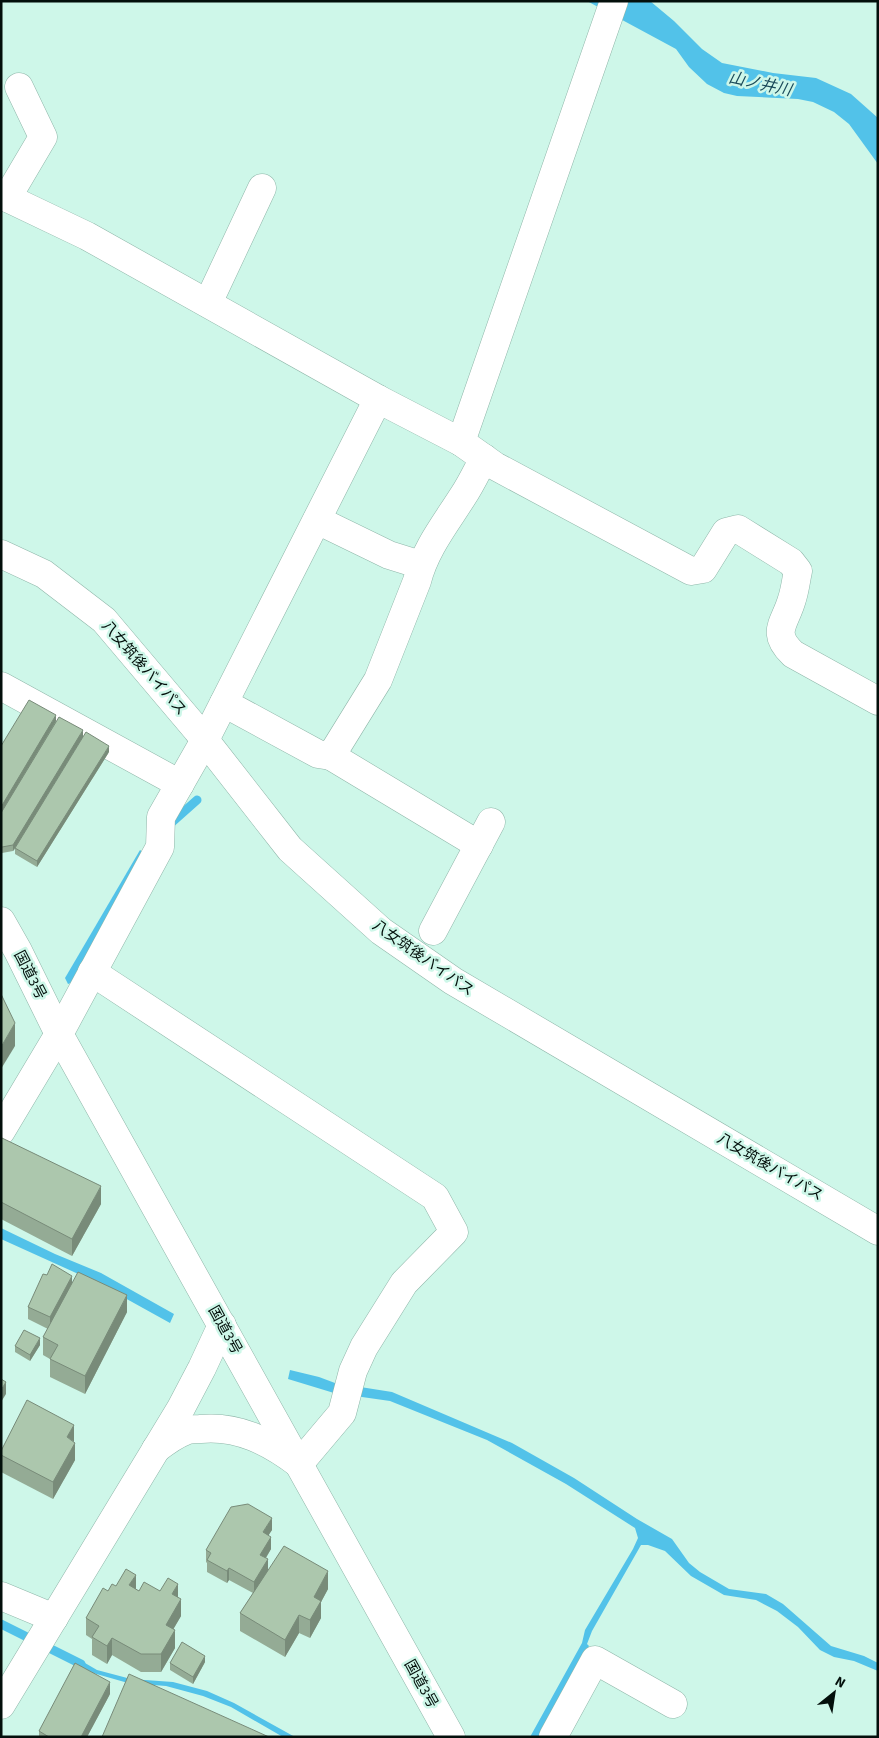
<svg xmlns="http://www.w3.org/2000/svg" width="879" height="1738" viewBox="0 0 879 1738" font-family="'Source Sans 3','Noto Sans JP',sans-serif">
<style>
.water{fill:#52c2e9}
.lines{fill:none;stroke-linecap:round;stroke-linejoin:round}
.stream{stroke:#52c2e9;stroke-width:9}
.minor-casing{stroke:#8fb6a9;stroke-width:29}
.highway-casing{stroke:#8fb6a9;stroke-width:29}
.minor{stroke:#fff;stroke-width:28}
.highway{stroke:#fff;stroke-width:28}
.wall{fill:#94ab95}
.shaded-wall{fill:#788b79}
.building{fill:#acc7ad;stroke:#788b79}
.labels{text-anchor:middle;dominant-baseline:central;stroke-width:5;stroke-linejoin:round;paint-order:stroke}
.street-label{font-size:15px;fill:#030f0b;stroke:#cef7e9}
.water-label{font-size:16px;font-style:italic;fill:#1a4a5a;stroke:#cef7e9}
</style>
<rect width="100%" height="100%" fill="#cef7e9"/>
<g class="water">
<polygon points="587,1 650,1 674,21 702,49 722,63 773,73 816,78 851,94 878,118 878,164 849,124 834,112 813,102 798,99 737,96 724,93 707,84 689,67 676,49"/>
<polygon points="140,850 145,854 71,983 68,984 65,978"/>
<polygon points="1,1228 55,1254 101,1273 174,1314 170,1323 96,1282 1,1239"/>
<polygon points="290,1370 319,1377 335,1383 392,1392 512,1443 574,1478 637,1519 672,1539 689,1563 700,1572 729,1589 766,1594 783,1604 831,1646 864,1656 878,1663 878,1671 854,1661 834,1657 820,1650 798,1627 777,1611 756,1600 724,1595 691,1576 665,1551 648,1545 641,1545 592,1631 587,1644 589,1646 541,1737 530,1737 582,1643 585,1630 633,1549 638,1538 635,1528 566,1484 487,1440 390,1401 334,1393 288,1379"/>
<polygon points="73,1656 97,1670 131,1679 173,1682 207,1691 234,1703 295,1737 283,1737 231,1707 203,1696 166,1686 128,1683 93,1673 70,1661"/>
</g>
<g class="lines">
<g class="stream">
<polyline points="170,824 197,800"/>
<polyline points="1,1624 81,1664"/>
</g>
<g class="minor-casing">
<g id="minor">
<path d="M1,195L87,236L378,399L461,442L495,466L691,571L703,569L726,532L738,529L791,562L798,571C796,580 795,590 792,599C785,624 770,632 793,654L878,701"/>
<polyline points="7,198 43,137 19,87"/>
<polyline points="208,303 262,188"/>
<polyline points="461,442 614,1"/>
<polyline points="317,520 389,555 421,565"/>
<polyline points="1,686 180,784"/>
<path d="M224,703L318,754L331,756L378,680L417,581C425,549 446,523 463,496C471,484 477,471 484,458"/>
<polyline points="331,756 479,845"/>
<polyline points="433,931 491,822"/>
<path d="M92,972L435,1197L454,1232L404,1283L364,1347L353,1371L342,1413L299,1464C270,1442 238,1425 200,1429C195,1429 190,1429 185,1431C174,1435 165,1442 156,1449"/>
<polyline points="1,1131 59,1034 160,847 161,817 205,740 378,399"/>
<polyline points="1,1596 54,1618"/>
<polyline points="1,1705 181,1408 202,1368 222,1325"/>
<polyline points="553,1737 595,1660 673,1704"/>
</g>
</g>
<g class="highway-casing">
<g id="highway">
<polyline points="1,554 44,574 104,620 197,730 290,849 381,931 453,981 878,1231"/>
<polyline points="1,921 18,951 59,1034 451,1737"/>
</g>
</g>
<use href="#minor" class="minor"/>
<use href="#highway" class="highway"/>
</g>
<g class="wall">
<polygon points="56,721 83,737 44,800 109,752 37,867 15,854 15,849 13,851 2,853 1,852 1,746"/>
<polygon points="1,1140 101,1204 72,1256 1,1219"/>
<polygon points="47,1275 72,1282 127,1312 85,1394 50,1377 50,1359 43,1355 43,1337 48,1329 28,1319 28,1307"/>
<polygon points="40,1345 30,1361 15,1352 15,1346"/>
<polygon points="74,1442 75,1460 53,1499 1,1472 1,1451"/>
<polygon points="272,1530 268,1535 271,1549 266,1558 268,1571 328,1589 321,1602 321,1618 310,1638 299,1633 285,1657 240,1631 240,1613 253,1593 229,1580 227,1583 207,1572 207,1563 206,1562 206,1550"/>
<polygon points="116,1586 136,1589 139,1591 160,1591 178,1597 181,1616 173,1629 175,1648 161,1672 141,1672 112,1655 107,1664 92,1655 92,1639 86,1635 86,1618"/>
<polygon points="205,1662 193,1684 170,1670 170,1663"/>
<polygon points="110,1694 87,1737 39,1737 39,1731"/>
</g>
<g class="shaded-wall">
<polygon points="56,715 56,721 1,813 1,807"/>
<polygon points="83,730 83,737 13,851 13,845"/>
<polygon points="109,746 109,752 37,867 37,861"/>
<polygon points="15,1023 15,1046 1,1069 1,1047"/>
<polygon points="101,1186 101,1204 72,1256 72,1239"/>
<polygon points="72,1276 72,1288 50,1330 50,1317"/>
<polygon points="127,1295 127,1312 85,1394 85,1376"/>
<polygon points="40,1338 40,1345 30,1361 30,1355"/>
<polygon points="6,1382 6,1394 1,1402 1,1390"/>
<polygon points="74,1425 74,1442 67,1437"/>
<polygon points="75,1443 75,1460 53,1499 53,1482"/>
<polygon points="272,1518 272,1530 263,1544 263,1532"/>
<polygon points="271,1537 271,1549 260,1567 260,1555"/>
<polygon points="268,1559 268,1571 254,1594 254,1582"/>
<polygon points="229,1568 229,1580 227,1583 227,1571"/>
<polygon points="328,1571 328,1589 321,1602 321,1618 310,1638 310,1620 314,1597"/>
<polygon points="136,1575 136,1592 129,1585"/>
<polygon points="178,1584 178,1601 172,1594"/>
<polygon points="181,1599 181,1616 166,1642 166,1625"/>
<polygon points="299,1615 299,1633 285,1657 285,1640"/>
<polygon points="175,1630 175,1648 161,1672 161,1654"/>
<polygon points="112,1638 112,1655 107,1664 107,1646"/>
<polygon points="205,1656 205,1662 193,1684 193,1677"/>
<polygon points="110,1682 110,1694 87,1737 81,1737"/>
</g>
<g class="building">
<polygon points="29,700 56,715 1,807 1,746"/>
<polygon points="59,717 83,730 13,845 2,847 1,846 1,813"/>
<polygon points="86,732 109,746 37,861 15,848"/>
<polygon points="1,994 15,1023 1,1047"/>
<polygon points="2,1138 101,1186 72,1239 1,1202 1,1140"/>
<polygon points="52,1264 72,1276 50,1317 28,1307 43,1274 47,1275"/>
<polygon points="78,1272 127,1295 85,1376 50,1359 58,1345 43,1337"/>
<polygon points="24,1330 40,1338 30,1355 15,1346"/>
<polygon points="1,1379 6,1382 1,1390"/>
<polygon points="27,1400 74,1425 67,1437 75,1443 53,1482 1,1455 1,1451"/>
<polygon points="248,1504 272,1518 263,1532 271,1537 260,1555 268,1559 254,1582 229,1568 227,1571 207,1560 211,1553 206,1550 231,1507"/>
<polygon points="284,1546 328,1571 314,1597 321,1601 310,1620 299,1615 285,1640 240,1613"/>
<polygon points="126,1569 136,1575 129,1585 139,1591 144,1582 160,1591 168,1578 178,1584 172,1594 181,1599 166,1625 175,1630 161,1654 141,1654 112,1638 107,1646 92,1637 99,1626 86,1618 103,1588 108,1591 112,1584 116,1586"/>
<polygon points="182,1642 205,1656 193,1677 170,1663"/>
<polygon points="75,1663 110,1682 81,1737 49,1737 39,1731"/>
<polygon points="129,1674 269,1737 102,1737"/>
</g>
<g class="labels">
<g class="street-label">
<text transform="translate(144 668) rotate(49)">八女筑後バイパス</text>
<text transform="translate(423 958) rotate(35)">八女筑後バイパス</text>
<text transform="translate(30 975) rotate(63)">国道3号</text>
<text transform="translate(770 1167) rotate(30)">八女筑後バイパス</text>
<text transform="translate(225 1330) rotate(61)">国道3号</text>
<text transform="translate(421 1684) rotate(61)">国道3号</text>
</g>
<g class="water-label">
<text transform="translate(760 84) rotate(12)">山ノ井川</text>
</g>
</g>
<rect width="879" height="1738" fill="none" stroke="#030f0b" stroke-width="5"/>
<g transform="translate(834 1693) rotate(30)" stroke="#cef7e9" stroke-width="4" paint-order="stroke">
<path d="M0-4L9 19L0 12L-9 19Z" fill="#030f0b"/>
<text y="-8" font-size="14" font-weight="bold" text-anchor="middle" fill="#030f0b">N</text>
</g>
</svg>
